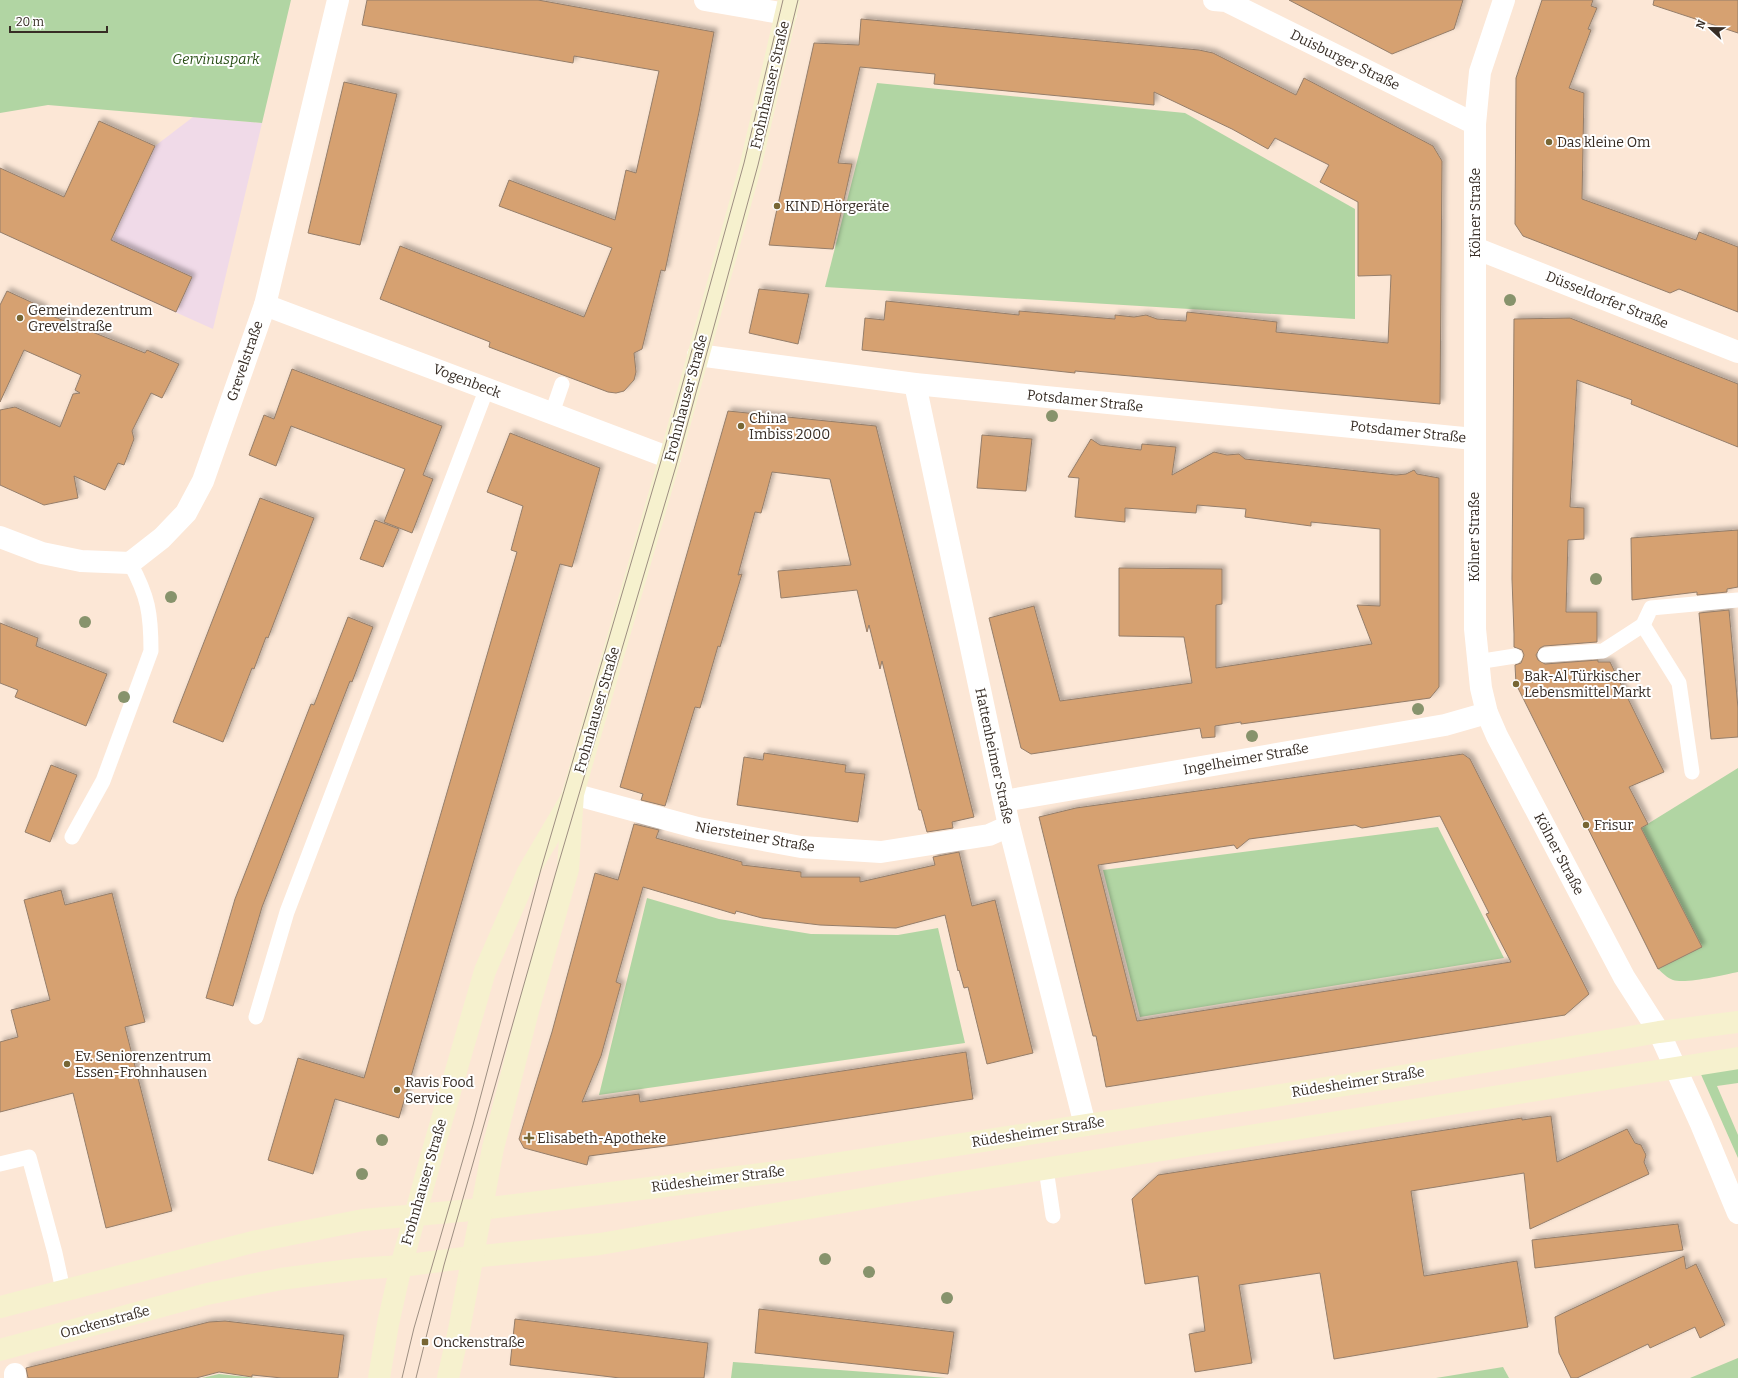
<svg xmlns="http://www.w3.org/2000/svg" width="1738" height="1378" viewBox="0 0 1738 1378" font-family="Bitter,serif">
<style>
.education{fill:#f0dae8}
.green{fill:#b1d5a3}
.building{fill:#d6a171;stroke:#957e6a;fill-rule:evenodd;filter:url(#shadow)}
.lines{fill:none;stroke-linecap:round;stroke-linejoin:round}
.service{stroke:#fff;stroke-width:15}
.minor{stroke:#fff;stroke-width:22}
.secondary{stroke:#f6f1ce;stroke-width:22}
.tram{stroke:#9d8e81;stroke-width:1}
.tree{fill:#87936c}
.poi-dot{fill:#776634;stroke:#fff;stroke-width:1.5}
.labels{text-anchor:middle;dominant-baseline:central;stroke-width:4;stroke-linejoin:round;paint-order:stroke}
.park-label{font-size:14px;font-style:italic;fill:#284e15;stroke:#fff}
.street-label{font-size:14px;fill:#372d25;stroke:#fff}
.poi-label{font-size:14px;fill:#372d25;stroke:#fff;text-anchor:start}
</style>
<defs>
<filter id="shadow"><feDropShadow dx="3.5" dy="-3.5" stdDeviation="2" flood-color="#0004"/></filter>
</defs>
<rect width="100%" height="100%" fill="#fce7d6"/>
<polygon class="education" points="193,117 262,123 213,329 95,276 155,146"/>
<g class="green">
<polygon points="0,0 291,0 262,123 48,105 0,113"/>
<polygon points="877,83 1185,113 1355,209 1355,319 825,287"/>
<path d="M1738,768V972C1723,975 1686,984 1673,980C1667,978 1663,973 1658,969L1702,947L1641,828Z"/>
<polygon points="1438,827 1504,958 1140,1017 1103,870"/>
<polygon points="647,898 719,919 811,934 898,935 938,928 965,1043 599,1095"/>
<polygon points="1738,1067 1738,1083 1717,1086 1738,1135 1738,1158 1699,1070"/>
<polygon points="1738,1358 1738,1378 1690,1378"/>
<polygon points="733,1362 947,1378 731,1378"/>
<polygon points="1503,1367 1509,1378 1436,1378"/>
<polygon points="219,1374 256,1378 202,1378"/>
</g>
<g class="building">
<polygon points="367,0 538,0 714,32 699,112 665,271 661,270 642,349 634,353 636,372 634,380 624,391 616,393 608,392 489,347 490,342 380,299 400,246 584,317 612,248 499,206 509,180 615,220 626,170 636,173 659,71 574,56 573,63 362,25"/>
<polygon points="1289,0 1463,0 1454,29 1392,54"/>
<polygon points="1542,0 1593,0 1591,6 1597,8 1588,29 1591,30 1569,88 1584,93 1582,199 1696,240 1699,232 1738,247 1738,312 1679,289 1670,293 1523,236 1515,224 1516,78"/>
<polygon points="1654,0 1738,0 1738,33 1653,5"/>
<polygon points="861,19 1199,50 1213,53 1296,95 1304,78 1433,146 1442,161 1440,404 1075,371 1075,373 862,350 865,318 884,320 886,301 1019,315 1019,311 1115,319 1115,315 1134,317 1146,315 1157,319 1186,321 1187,312 1277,322 1276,332 1388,343 1391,275 1358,276 1358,202 1320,182 1329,165 1275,138 1268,149 1232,129 1154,92 1154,105 934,84 935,74 860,67 838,163 852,164 833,249 769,245 814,43 859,45"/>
<polygon points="344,82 397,94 360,245 308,233"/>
<polygon points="99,121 155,146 111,240 192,277 176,312 0,232 0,168 64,197"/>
<polygon points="759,289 809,294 798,344 749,333"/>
<polygon points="7,291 44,308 42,312 145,353 147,350 179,364 162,398 151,393 132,431 134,439 124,465 118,463 105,490 74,476 78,498 44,505 0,485 0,410 15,407 60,427 73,394 80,393 75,390 81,375 24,350 0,402 0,305"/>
<polygon points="1570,318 1738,384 1738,447 1631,404 1632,400 1577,380 1570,507 1584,508 1584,539 1568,540 1566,612 1597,612 1597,642 1544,646 1540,648 1536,655 1538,660 1545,664 1598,660 1598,662 1610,662 1664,772 1629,787 1648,824 1641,828 1702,947 1658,969 1516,684 1515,665 1521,663 1524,655 1522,650 1514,647 1514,634 1512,579 1514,319"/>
<polygon points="292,369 442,426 423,475 433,479 412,533 384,522 405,469 291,426 276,466 249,455 264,415 274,419"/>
<polygon points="728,411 876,426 974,817 952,822 953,828 927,832 921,810 919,810 882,661 880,669 869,625 867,632 857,590 781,598 778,571 851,565 830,479 772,472 761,513 755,512 738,575 742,574 720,647 718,646 700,708 695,707 665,806 641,800 643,794 620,787"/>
<polygon points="510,433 600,468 572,567 560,564 399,1118 335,1099 313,1174 268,1160 298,1058 364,1078 517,552 511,550 523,506 487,492"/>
<polygon points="982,435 1032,439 1026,491 977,488"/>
<polygon points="1091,439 1100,445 1141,450 1142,444 1176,447 1172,475 1214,452 1227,455 1239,454 1245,459 1396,475 1406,474 1414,470 1417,474 1439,478 1439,687 1430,698 1241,724 1241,722 1215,726 1215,737 1202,738 1200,728 1031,754 1021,748 989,618 1034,606 1060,701 1192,683 1184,637 1119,636 1119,568 1222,569 1222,604 1216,605 1216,668 1372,644 1357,605 1380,606 1380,529 1311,522 1311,526 1245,517 1246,509 1197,505 1196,513 1125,508 1125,522 1075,517 1079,478 1068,477"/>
<polygon points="260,498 314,518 268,638 266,637 254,669 252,668 223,742 173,722"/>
<polygon points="375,520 399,529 383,567 360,559"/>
<polygon points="1738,530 1738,587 1727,589 1727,592 1697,595 1697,592 1632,600 1631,538"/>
<polygon points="1729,610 1738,708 1738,737 1711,739 1699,613"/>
<polygon points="348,617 373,627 352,682 350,681 262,907 233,1006 206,998 235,899 311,704 314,705"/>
<polygon points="0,623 38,638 36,646 107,674 86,726 15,697 18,690 0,683"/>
<polygon points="764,753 846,765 845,772 865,774 858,822 737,805 744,757 763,760"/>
<path d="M1463,754L1470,759L1589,994L1565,1015L1106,1087L1096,1036H1093L1087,1012L1039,817L1076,808ZM1440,816L1489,913L1486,914L1511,962L1137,1021L1098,865L1234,845L1237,849L1249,839L1355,825L1362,828Z"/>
<polygon points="51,765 77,775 50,842 25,832"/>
<polygon points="634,824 659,830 656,838 742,862 742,865 801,872 801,877 860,877 860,882 935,865 933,857 959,852 972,906 995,900 1033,1053 987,1064 968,987 964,988 959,970 958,971 945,915 896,928 820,925 762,918 736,911 735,914 643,887 616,982 621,984 601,1056 582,1102 639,1094 640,1102 966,1052 973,1099 673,1145 589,1156 587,1165 524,1148 519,1139 552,1032 595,873 618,880"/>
<polygon points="61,890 65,905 112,893 145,1022 125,1027 172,1211 106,1228 73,1093 0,1112 0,1042 18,1037 11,1010 50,1000 24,900"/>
<polygon points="1551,1116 1557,1162 1627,1129 1635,1143 1641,1145 1646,1155 1644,1162 1649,1174 1530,1229 1524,1173 1411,1191 1424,1276 1517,1261 1528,1327 1334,1359 1320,1273 1239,1285 1252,1363 1195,1372 1189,1334 1205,1331 1198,1276 1145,1284 1132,1199 1158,1175 1522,1118 1522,1120"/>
<polygon points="1678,1224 1683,1250 1535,1268 1532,1240"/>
<polygon points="1684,1256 1686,1269 1696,1264 1725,1325 1700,1338 1695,1327 1650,1348 1648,1344 1577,1378 1571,1378 1559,1353 1555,1317"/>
<polygon points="759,1309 954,1332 948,1374 755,1353"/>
<polygon points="515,1319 708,1343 704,1378 620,1378 510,1365"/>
<polygon points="225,1321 344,1335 338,1378 282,1378 252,1375 252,1377 219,1372 196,1378 28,1378 26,1368 209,1322"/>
</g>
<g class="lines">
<g class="service">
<polyline points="552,413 562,384"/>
<polyline points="1643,625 1679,683 1692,772"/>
<polyline points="1545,655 1603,651 1643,625 1651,608 1738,600"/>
<polyline points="1477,662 1515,656"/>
<path d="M72,837L103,781L151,651C151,613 148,596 130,563"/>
<polyline points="256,1017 287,912 487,388"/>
<polyline points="0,1164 29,1157 55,1253 63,1290"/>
<polyline points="1046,1169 1053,1216"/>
</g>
<g class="minor">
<polyline points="705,0 786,14"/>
<polyline points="1214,0 1226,1 1475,124"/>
<polyline points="1504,0 1480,72 1475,124 1475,629 1481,688 1487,713 1497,736 1624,977 1659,1032 1701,1124 1738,1213"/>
<polyline points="1475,248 1738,352"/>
<polyline points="265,305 670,458"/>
<polyline points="698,355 915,384 1474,439"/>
<polyline points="915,384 1009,826 1085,1125"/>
<polyline points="0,537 42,553 81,561 130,563 162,538 186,513 203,481 265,305 338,0"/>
<polyline points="573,794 698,828 801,847 881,852 989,835 1009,826"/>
<polyline points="1004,801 1445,725 1487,713"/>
<polyline points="15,1378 15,1374"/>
</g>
<g class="secondary">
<polyline points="0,1307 257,1241 363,1220 482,1209 801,1169 1384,1079 1659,1032 1738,1022"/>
<polyline points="0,1350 207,1294 281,1279 357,1269 401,1266 472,1257 600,1244 937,1186 1738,1058"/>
<polyline points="379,1378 388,1324 401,1266 436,1140 485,971 528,872 571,799"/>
<polyline points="448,1378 459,1330 493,1148 529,1007 568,869 573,794 670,458 751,164 789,0"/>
</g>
<g class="tram">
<polyline points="402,1378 414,1328 473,1125 541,869 661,461 744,163 783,0"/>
<polyline points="416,1378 444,1265 556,872 676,466 758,165 798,0"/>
</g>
</g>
<g class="tree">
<circle cx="1510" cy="300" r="6"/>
<circle cx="1052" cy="416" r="6"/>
<circle cx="1596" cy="579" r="6"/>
<circle cx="171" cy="597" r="6"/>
<circle cx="85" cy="622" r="6"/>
<circle cx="124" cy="697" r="6"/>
<circle cx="1418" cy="709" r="6"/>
<circle cx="1252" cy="736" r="6"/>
<circle cx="382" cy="1140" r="6"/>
<circle cx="362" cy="1174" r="6"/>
<circle cx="825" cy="1259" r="6"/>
<circle cx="869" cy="1272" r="6"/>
<circle cx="947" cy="1298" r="6"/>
</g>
<g class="poi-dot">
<circle cx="1549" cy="142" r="4"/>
<circle cx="777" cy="206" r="4"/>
<circle cx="20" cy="318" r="4"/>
<circle cx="741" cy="426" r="4"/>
<circle cx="1516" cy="684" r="4"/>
<circle cx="1586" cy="825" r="4"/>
<circle cx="67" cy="1064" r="4"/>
<circle cx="397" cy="1090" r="4"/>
<path d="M527 1132h4v4h4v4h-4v4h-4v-4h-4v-4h4z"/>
<rect x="421" y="1338" width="8" height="8" rx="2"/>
</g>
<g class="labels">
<g class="park-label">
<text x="216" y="59">Gervinuspark</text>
</g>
<g class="street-label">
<text transform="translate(1345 60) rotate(26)">Duisburger Straße</text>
<text transform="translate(770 85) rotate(-77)">Frohnhauser Straße</text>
<text transform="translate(1475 213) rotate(-90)">Kölner Straße</text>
<text transform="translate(1607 300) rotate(22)">Düsseldorfer Straße</text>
<text transform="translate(245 361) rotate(-71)">Grevelstraße</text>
<text transform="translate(467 381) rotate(21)">Vogenbeck</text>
<text transform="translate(686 398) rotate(-75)">Frohnhauser Straße</text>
<text transform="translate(1085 401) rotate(6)">Potsdamer Straße</text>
<text transform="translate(1408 432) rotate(6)">Potsdamer Straße</text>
<text transform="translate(1474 537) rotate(-90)">Kölner Straße</text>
<text transform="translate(597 710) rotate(-74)">Frohnhauser Straße</text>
<text transform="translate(994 756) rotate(78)">Hattenheimer Straße</text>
<text transform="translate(1246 759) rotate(-10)">Ingelheimer Straße</text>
<text transform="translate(755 837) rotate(10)">Niersteiner Straße</text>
<text transform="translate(1559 854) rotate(62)">Kölner Straße</text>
<text transform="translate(1358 1082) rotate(-9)">Rüdesheimer Straße</text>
<text transform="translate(1038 1132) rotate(-9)">Rüdesheimer Straße</text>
<text transform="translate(718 1179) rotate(-7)">Rüdesheimer Straße</text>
<text transform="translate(424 1182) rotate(-74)">Frohnhauser Straße</text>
<text transform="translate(105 1322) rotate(-15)">Onckenstraße</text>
</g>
<g class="poi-label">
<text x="1557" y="142">Das kleine Om</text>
<text x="785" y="206">KIND Hörgeräte</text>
<text x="28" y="310">Gemeindezentrum<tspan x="28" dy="16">Grevelstraße</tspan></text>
<text x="749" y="418">China<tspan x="749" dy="16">Imbiss 2000</tspan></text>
<text x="1524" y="676">Bak-Al Türkischer<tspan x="1524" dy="16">Lebensmittel Markt</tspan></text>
<text x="1594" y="825">Frisur</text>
<text x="75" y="1056">Ev. Seniorenzentrum<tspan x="75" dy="16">Essen-Frohnhausen</tspan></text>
<text x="405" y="1082">Ravis Food<tspan x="405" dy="16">Service</tspan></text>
<text x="537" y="1138">Elisabeth-Apotheke</text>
<text x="433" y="1342">Onckenstraße</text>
</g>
</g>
<g transform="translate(1710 28) rotate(292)" stroke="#ffffff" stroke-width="3" paint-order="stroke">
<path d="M0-3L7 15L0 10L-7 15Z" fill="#372d25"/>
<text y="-6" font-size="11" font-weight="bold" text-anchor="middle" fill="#372d25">N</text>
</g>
<path d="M10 26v6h97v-6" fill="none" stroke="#372d25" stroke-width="2"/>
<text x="16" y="26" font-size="12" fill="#372d25" stroke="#ffffff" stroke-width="3" paint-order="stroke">20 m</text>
</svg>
